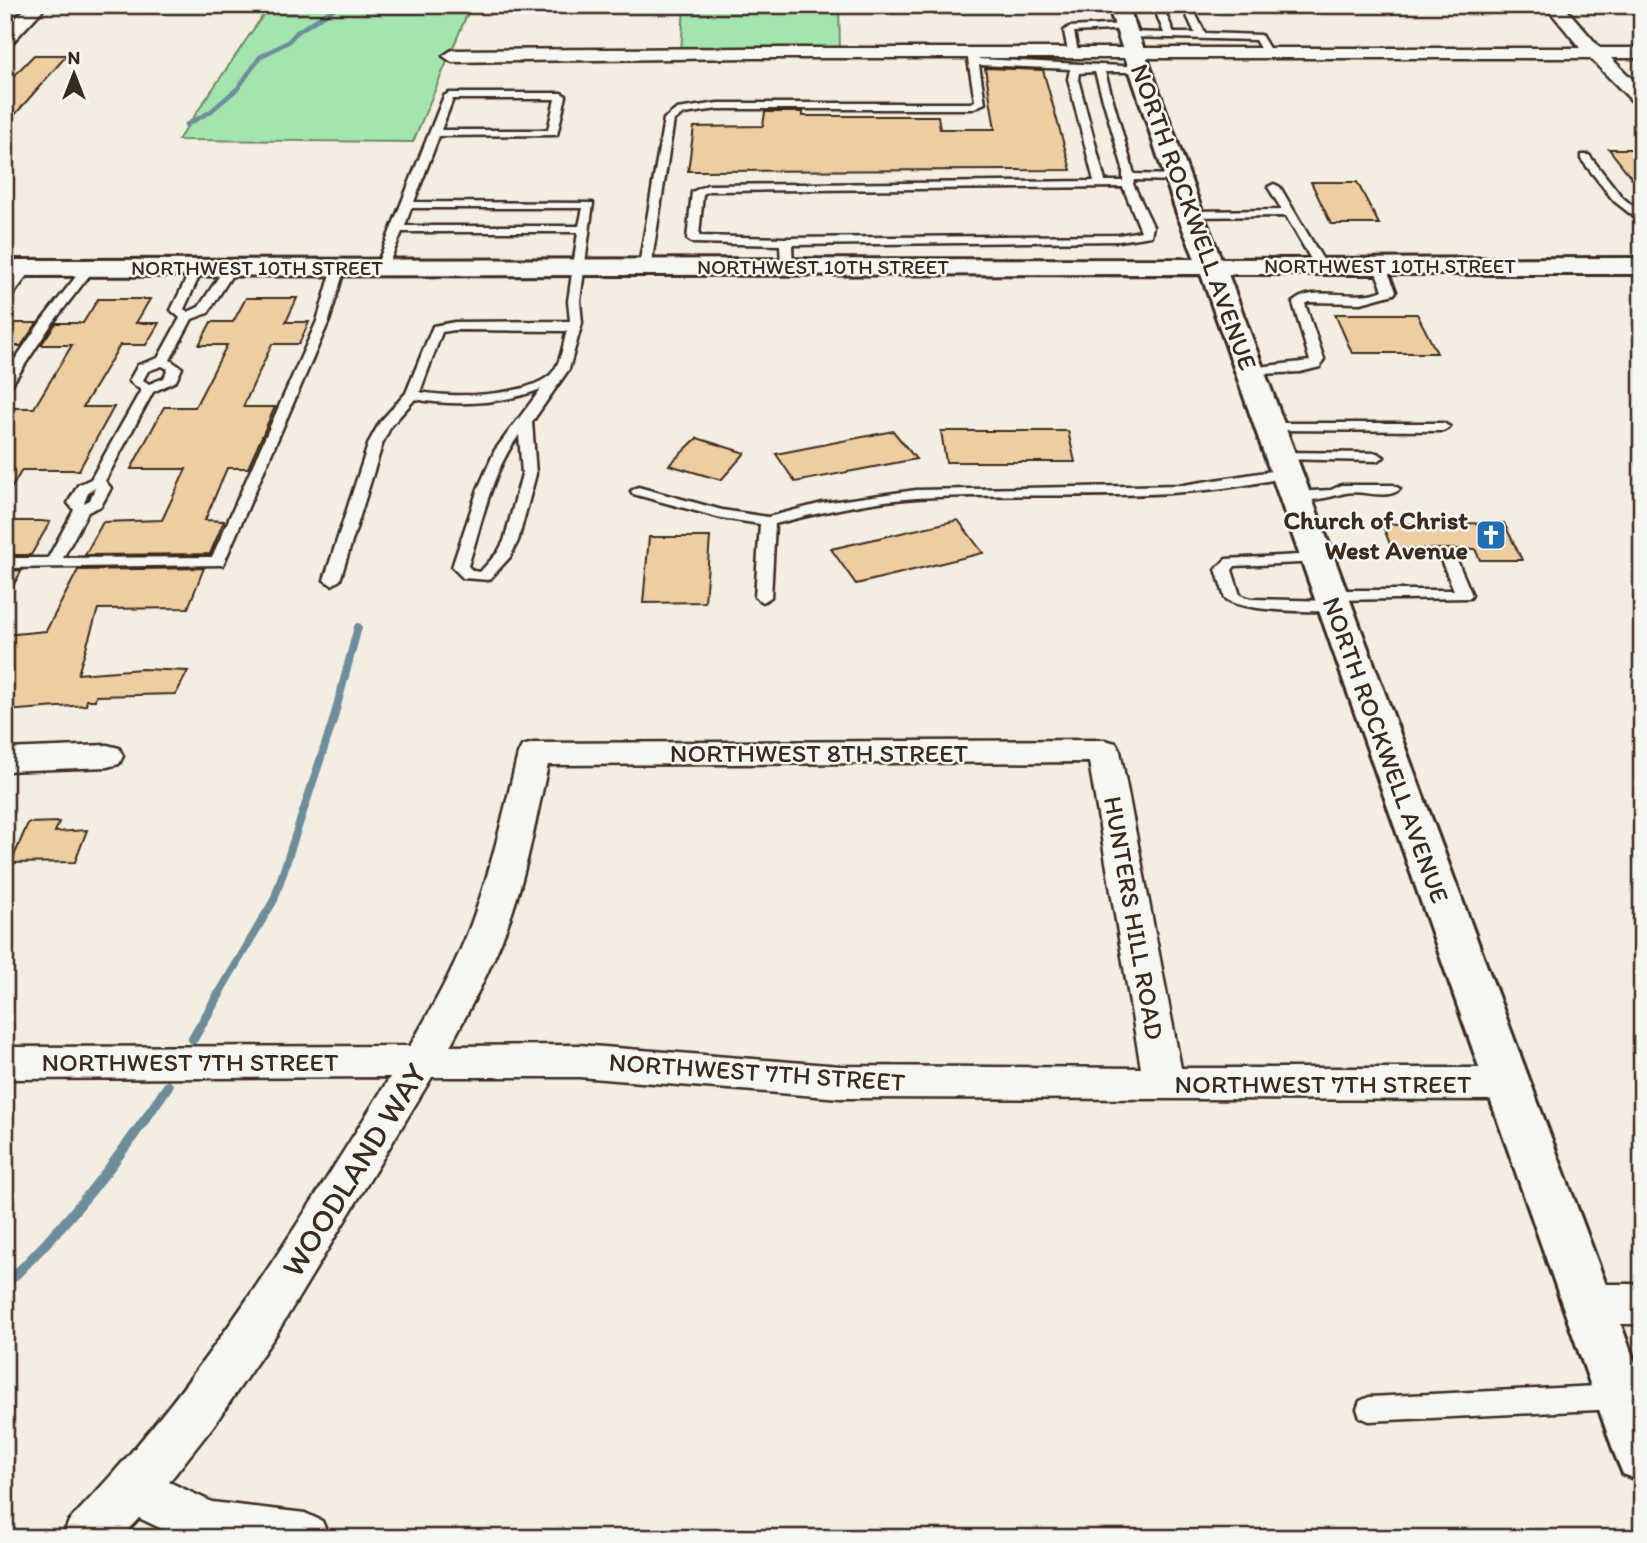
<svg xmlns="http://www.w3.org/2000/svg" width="1647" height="1543" viewBox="0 0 1647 1543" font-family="Itim,sans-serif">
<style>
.green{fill:#a4e5af;stroke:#708866;stroke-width:2}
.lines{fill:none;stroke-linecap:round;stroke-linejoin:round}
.stream-far2{stroke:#6d8d9b;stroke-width:4.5}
.stream-far1{stroke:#6d8d9b;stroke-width:8}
.stream{stroke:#6d8d9b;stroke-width:10}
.building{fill:#eecea0;stroke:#3b2a1e;stroke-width:2}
.lane-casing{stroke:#3b2a1e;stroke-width:5}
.street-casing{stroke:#3b2a1e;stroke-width:5}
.secondary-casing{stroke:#3b2a1e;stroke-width:6}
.lane{fill:#f6f6f2;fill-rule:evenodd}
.street{fill:#f6f6f2;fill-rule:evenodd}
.secondary{fill:#f6f6f2;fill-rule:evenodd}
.labels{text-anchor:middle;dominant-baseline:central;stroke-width:5;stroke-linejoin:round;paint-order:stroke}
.far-street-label{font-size:21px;fill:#3b2a1e;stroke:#f6f6f2}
.street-label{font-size:26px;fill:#3b2a1e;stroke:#f6f6f2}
.poi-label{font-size:26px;font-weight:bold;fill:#3b2a1e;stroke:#f6f6f2;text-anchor:end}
.near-street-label{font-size:32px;fill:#3b2a1e;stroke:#f6f6f2}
</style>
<rect width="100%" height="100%" fill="#f4eee2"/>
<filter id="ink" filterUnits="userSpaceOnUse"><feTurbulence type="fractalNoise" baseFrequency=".0143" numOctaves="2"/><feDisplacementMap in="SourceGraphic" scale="14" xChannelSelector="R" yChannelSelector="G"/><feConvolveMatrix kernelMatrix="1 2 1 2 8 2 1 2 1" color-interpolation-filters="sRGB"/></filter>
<g filter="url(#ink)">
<g class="green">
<polygon points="270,5 471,5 413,142 178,140"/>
<polygon points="684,5 839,5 840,53 681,54"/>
</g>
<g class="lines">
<polyline class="stream-far2" points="186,125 210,112 238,88 260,57 288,42 297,32 340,5"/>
<polyline class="stream-far1" points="218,995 274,900 333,721 358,627"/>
<g class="stream">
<polyline points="193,1039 219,994"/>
<path d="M5,1285C68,1225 120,1158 168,1086"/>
</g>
</g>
<g class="building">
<polygon points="34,55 67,55 5,126 5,85"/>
<polygon points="985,68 1043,70 1071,170 688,171 694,127 763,126 765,112 803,112 803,116 938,116 940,129 995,129"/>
<polygon points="1609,149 1642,149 1642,191"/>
<polygon points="1311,182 1357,182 1379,224 1331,224"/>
<polygon points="246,298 297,298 286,322 309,322 299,344 272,344 243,407 275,407 248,468 227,468 205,520 224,521 210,554 85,555 103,522 162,520 186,469 131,469 164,407 195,407 227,345 199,345 211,322 233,322"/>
<polygon points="98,299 150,299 136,323 159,323 146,345 120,345 83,407 114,407 79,470 22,470 5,499 5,408 34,408 72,345 41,345 56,323 83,323"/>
<polygon points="1335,314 1417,314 1437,353 1352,353"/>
<polygon points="5,323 37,323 21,346 5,346"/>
<polygon points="893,431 916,459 795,482 776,454"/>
<polygon points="941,431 1068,431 1075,462 946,462"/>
<polygon points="697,438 745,453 721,480 669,465"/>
<polygon points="958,520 983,553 856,584 831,549"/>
<polygon points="5,521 41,521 50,522 31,555 5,555"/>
<polygon points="1504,523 1522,560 1480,560 1475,549 1392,549 1382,524"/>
<polygon points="649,537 710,537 705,602 643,603"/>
<polygon points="204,568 188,608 98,609 78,674 142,669 188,671 176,694 96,696 95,700 87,700 86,705 5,711 5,635 46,631 78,570"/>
<polygon points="22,570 5,600 5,571"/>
<polygon points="59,822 55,832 87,830 75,862 11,863 28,823"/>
</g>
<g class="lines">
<g class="lane-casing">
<g id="lane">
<polygon points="1153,5 1162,5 1174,33 1195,33 1182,5 1191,5 1205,33 1261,35 1272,53 1264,55 1255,40 1126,37 1124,35 1129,32 1164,33"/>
<polygon points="1126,24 1129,25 1129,29 1074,32 1078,52 1073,55 1068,52 1064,31 1069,27"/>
<path d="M972,50L977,53L978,59L1144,67L1146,69L1141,72H1105L1134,174L1178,175L1184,178L1178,181L1134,180L1133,184L1153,226L1151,236L1119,241L792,245L793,266L787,270L781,266L780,245L693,243L687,239L692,192L707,185L1094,181L1068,79L1070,69L979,65L985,103L972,109H718L684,114L674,120L651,266L645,270L639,266L664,119L677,109L718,103H971L975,101L967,53ZM1095,72L1123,168V181H1105L1078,79L1079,73ZM1123,187L1141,231L1119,235L786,238L699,236L703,194L709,191Z"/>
<path d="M449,93H561L566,96L557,135L439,136L414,202L593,203L580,301L582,323L569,369L532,422L536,474L518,541L510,557L489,580L463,578L452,567L478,489L495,450L541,389C503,404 455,407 415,399L391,426L383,442L340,580L332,585L324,580L369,442L380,422L406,393L433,326L455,322L570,321L568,301L578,232H402L386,270L376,267L444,96ZM453,99H555L548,130H441ZM411,208H583L579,226H405ZM455,330L565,331L567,330C563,344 561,366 549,376C523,397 451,398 420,392L442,332ZM519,435L522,474L504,541L498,552L480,572L473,571L468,566C482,523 491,472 519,435Z"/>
<polygon points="1581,155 1589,155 1622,197 1642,214 1642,223 1614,201 1581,159"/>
<polygon points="1274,184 1280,187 1326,265 1324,268 1316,268 1286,216 1190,217 1184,214 1190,211 1282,210 1268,187"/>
<path d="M1379,261L1385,265L1396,291L1394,294L1361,303L1308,302L1305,304L1324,359L1320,367L1300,372L1244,375V369L1249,368L1310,361L1293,303C1310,283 1357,303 1383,290L1373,265Z"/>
<path d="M231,263L237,267L208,313L192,319L170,360L182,368L176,381L153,392L105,481L111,488L101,506L88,512L63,558L212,557L317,321L333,267L343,264L345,267L329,321L223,565L5,568V558H48L74,510L68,503L78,485L91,479L141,390L129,381L138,365L158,358L180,318L171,310L193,265L203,268L184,309L188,312L199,307L227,264ZM162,366L168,369L164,378L149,384L143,380L148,371ZM95,488L90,500L84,503L89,491Z"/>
<polygon points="27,264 33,268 9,300 5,301 5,288 23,265"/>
<polygon points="89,264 95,268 51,325 10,387 5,388 5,374 42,320 85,265"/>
<polygon points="1268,423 1443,423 1450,427 1443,431 1263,430 1263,424"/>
<polygon points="1279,452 1377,453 1384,457 1377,461 1274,459 1274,453"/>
<path d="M1285,469L1292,473L1290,476C1168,506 1041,490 917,498C869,501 821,512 775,524L771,597L763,602L755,597L760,524L721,518L633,494L631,491L638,487L722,510L768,517L823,503L916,490L1183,485Z"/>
<path d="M1342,485H1393L1400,489C1387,501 1362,489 1345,493C1331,497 1298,506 1286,496L1293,492L1331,490Z"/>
<polygon points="1448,553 1456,558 1472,595 1470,598 1329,600 1321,595 1329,590 1454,590 1440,558"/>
<path d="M1316,554L1324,559L1321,562L1235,566L1232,570L1240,595L1251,599L1333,601L1339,603L1341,606L1339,609C1320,614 1238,611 1225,598L1216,569L1226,559Z"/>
<polygon points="1617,1385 1626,1389 1629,1397 1626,1405 1617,1409 1369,1421 1360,1417 1357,1409 1360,1401 1369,1397"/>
</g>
</g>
<g class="street-casing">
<g id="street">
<polygon points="29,5 47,5 11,44 5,45 5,29"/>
<polygon points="1545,5 1563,5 1600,48 1642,48 1642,58 1611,58 1642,89 1642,106 1635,104 1590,58 749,58 452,62 443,56 452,50 749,48 1580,48"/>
<path d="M1104,740L1116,743L1120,751L1181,1068H1508L1522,1073L1528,1084L1522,1095L1508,1100L840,1098L579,1077H432L277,1333L214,1425L169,1482L212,1502L305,1513L322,1521L329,1538H181L139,1518L120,1538H62L69,1521C198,1388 292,1234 390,1077L5,1079V1047L410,1046C435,1003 460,958 476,910C494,859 505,806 518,754L522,746L534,743ZM1089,762L1141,1068L840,1066L579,1045L450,1046C473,1003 496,959 512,913C528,865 537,814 548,765Z"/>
<polygon points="107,745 119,748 123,756 119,764 107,767 5,771 5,749"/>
<polygon points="1587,1284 1642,1284 1642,1324 1587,1324 1571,1318 1565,1304 1571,1290"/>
</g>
</g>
<g class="secondary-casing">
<polygon id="secondary" points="1108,5 1128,5 1203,214 1221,259 1642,258 1642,274 1228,274 1642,1381 1642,1482 1623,1474 1615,1455 1201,274 5,276 5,260 1195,259 1177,214"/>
</g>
<use href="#lane" class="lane"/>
<use href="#street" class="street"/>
<use href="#secondary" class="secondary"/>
</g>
</g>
<defs>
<g id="church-square" transform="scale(1.575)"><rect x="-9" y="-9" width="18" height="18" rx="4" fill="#1f6fb2" stroke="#f6f6f2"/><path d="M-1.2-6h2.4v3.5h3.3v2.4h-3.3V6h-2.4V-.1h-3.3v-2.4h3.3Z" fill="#fff"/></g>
</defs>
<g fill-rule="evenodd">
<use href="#church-square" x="1491" y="535"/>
</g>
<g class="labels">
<g class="far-street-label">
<text x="1390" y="265">NORTHWEST 10TH STREET</text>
<text x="823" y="266">NORTHWEST 10TH STREET</text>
<text x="257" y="267">NORTHWEST 10TH STREET</text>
</g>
<g class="street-label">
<text transform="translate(1194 217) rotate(70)">NORTH ROCKWELL AVENUE</text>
<text transform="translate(1386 750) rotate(70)">NORTH ROCKWELL AVENUE</text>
<text x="819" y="753">NORTHWEST 8TH STREET</text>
<text transform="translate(1134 918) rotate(80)">HUNTERS HILL ROAD</text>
<text x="190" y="1062">NORTHWEST 7TH STREET</text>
<text transform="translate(757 1072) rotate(4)">NORTHWEST 7TH STREET</text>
<text x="1323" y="1084">NORTHWEST 7TH STREET</text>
</g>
<g class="poi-label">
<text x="1468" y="520">Church of Christ<tspan x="1468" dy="30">West Avenue</tspan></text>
</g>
<g class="near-street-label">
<text transform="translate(354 1170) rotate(-58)">WOODLAND WAY</text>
</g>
</g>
<rect width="1647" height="1543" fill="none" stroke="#f6f6f2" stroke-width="28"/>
<rect x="14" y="14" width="1619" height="1515" fill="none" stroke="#3b2a1e" stroke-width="2.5" filter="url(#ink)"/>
<g transform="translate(74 74)" stroke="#f6f6f2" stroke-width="5" paint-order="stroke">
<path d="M0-5L12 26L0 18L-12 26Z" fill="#3b2a1e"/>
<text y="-10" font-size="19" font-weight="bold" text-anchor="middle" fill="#3b2a1e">N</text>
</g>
</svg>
